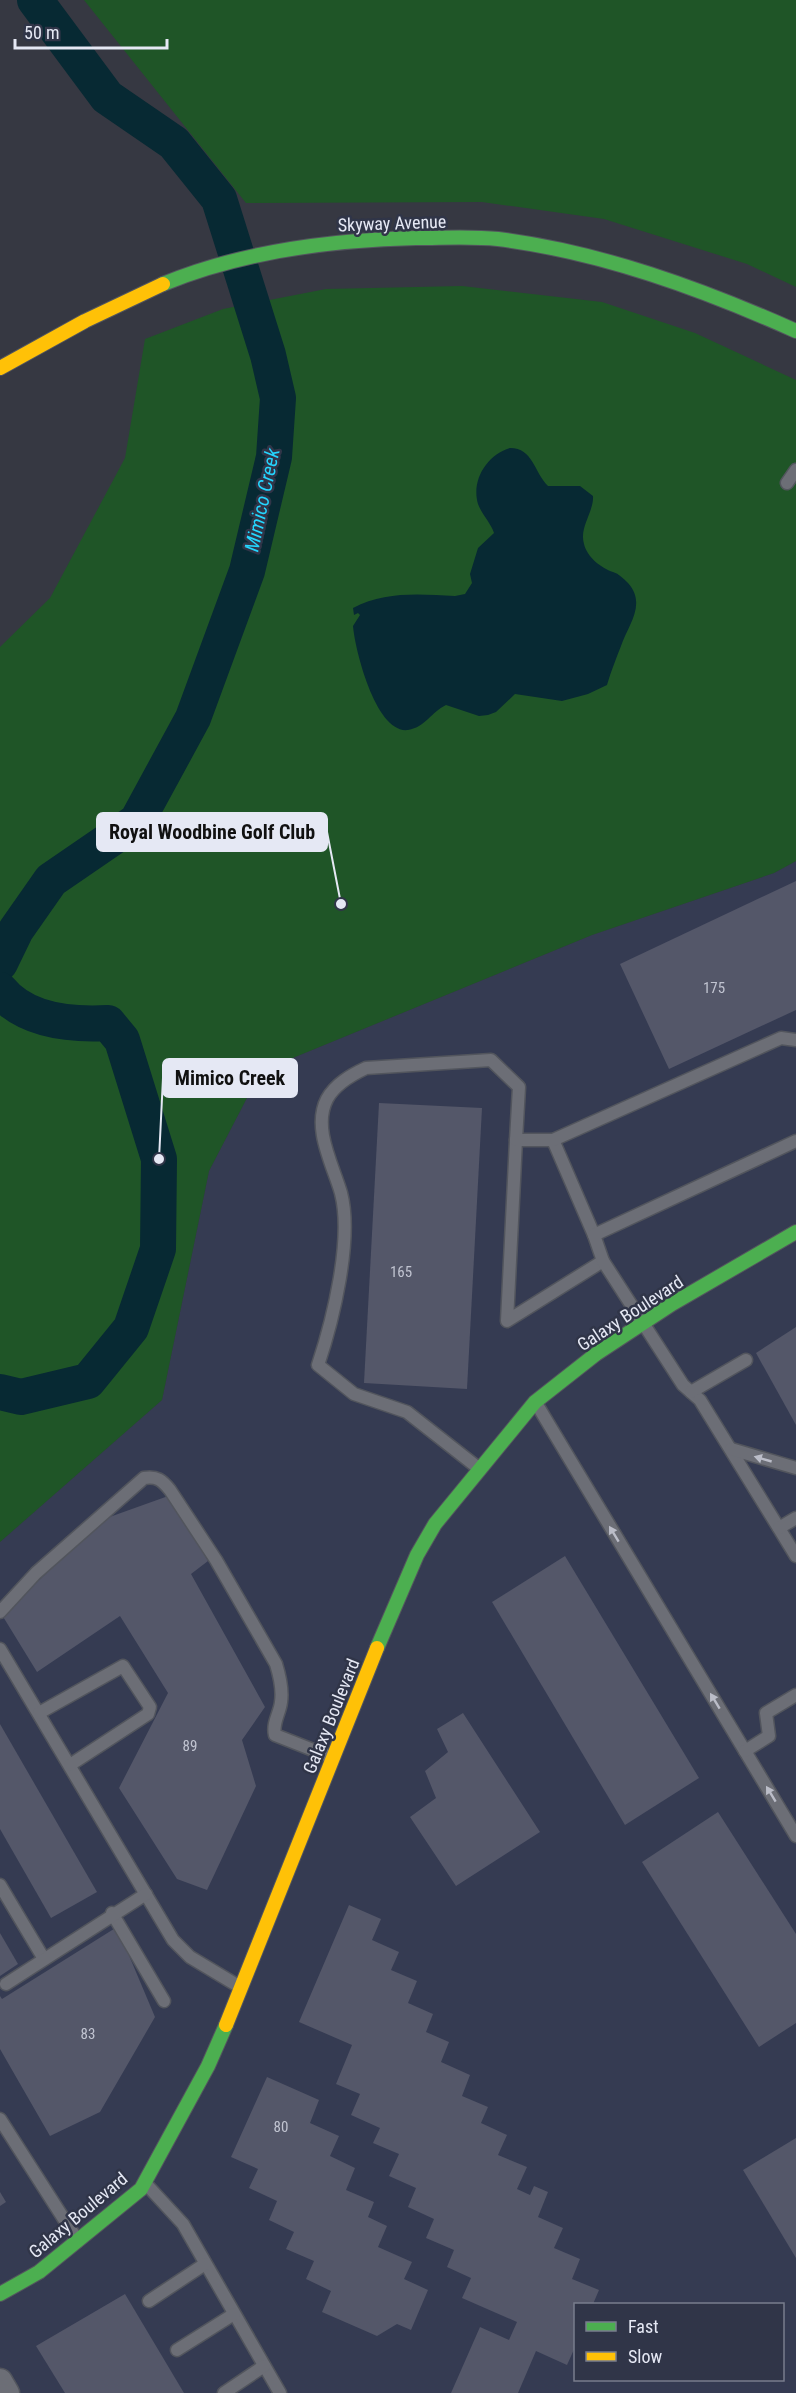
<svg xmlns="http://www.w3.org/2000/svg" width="796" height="2393" viewBox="0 0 796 2393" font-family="'Roboto Condensed',sans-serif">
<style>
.built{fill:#353b52;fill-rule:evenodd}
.green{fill:#1f5527}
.water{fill:#072933}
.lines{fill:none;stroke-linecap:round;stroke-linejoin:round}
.river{stroke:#072933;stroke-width:36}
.building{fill:#545769}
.lane-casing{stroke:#52555d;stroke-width:15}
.street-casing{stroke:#52555d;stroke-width:27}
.fast-casing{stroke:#52555d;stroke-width:16}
.slow-casing{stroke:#52555d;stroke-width:16}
.lane{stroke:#6c6e76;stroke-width:12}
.street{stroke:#6c6e76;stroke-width:24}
.fast{stroke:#4caf50;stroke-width:14}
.slow{stroke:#ffc107;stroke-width:14}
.oneway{fill:#bbbdc8}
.labels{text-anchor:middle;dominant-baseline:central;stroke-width:5;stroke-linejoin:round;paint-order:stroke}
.number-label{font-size:15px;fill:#c1c4d1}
.street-label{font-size:18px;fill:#e5e8f4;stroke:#303548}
.water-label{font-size:20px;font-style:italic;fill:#24d6ff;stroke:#303548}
.leader{fill:none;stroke:#e5e8f4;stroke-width:2}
.callout-dot{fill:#e5e8f4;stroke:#303548;stroke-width:2}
.callout{fill:#e5e8f4;stroke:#e5e8f4;stroke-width:2}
.callout-label{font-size:20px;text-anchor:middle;font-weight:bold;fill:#111}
</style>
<rect width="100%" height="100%" fill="#363842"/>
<path class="built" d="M796,861V2393H0V1542L162,1400L209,1171L261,1071L592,935L774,873ZM576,2304H782V2380H576Z"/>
<g class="green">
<polygon points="84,0 796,0 796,287 747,264 604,219 482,202 246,203"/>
<polygon points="462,286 602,302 695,333 796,380 796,861 774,873 592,935 261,1071 209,1171 162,1400 0,1542 0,647 50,598 125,458 145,339 223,309 326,289"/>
</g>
<path class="water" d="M510,448C533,448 534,472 548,486H580L593,496C594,512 579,527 584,544C587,557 601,568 613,572C619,574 623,578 628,583C647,604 628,625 621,646C616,659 611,671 607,685L588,694L562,701L515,694L496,712L488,715L479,716L446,705C431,712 426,727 408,730C376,734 355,650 353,626L360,615L358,613L354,615L353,608C385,591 419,594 455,596L465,594L472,583L470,574L478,548L494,533C491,523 482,515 478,504C471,480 487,455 510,448Z"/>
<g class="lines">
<g class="river">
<polyline points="0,963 16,930 51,880 137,821 193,718 247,571 274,457 278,398 268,355 219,199 174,143 107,97 35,0"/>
<path d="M0,990C25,1021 71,1025 108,1023L122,1040L159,1159L158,1249L131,1328L88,1381L21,1397L0,1392"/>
</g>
</g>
<g class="building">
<polygon points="796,881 796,1010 669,1069 620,964"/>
<polygon points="379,1103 482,1108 467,1389 364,1383"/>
<polygon points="796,1327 796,1425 756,1353"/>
<polygon points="171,1495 208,1561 191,1574 265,1707 242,1740 256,1786 207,1890 177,1879 119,1788 168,1693 120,1616 37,1672 2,1615 104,1519"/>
<polygon points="565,1556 699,1778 625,1825 492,1602"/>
<polygon points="463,1713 540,1832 456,1886 410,1817 436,1798 425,1771 448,1752 437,1729"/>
<polygon points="0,1724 97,1892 51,1918 0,1829"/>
<polygon points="718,1812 796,1934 796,2023 759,2047 642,1862"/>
<polygon points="349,1905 381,1919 372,1940 399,1952 391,1970 417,1981 408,2003 433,2014 426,2032 449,2042 441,2062 470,2075 462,2096 488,2107 481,2123 507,2135 498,2155 527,2167 517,2189 530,2195 534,2186 548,2192 538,2217 563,2228 554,2248 580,2259 572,2279 599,2290 593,2304 576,2304 576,2345 567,2365 536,2351 518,2393 451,2393 480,2327 509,2340 517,2322 462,2298 471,2278 447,2267 454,2250 426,2238 434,2219 408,2207 416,2188 389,2176 399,2154 373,2143 380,2128 351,2115 360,2094 336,2084 352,2045 299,2022"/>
<polygon points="117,1927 155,2017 100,2112 50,2136 0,2049 0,1996 2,1999"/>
<polygon points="0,1933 18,1964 0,1976"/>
<polygon points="267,2077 319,2100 310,2123 339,2136 330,2156 355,2168 346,2190 374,2202 368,2217 387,2226 378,2247 412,2262 404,2279 428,2290 411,2330 397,2324 377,2336 322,2312 331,2291 306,2279 314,2261 286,2249 294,2232 269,2220 277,2201 249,2188 258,2169 231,2157"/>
<polygon points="796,2138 796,2258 743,2170"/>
<polygon points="0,2192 6,2202 0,2206"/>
<polygon points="125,2294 184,2393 65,2393 36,2346"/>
</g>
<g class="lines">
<g class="lane-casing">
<g id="lane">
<polyline points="787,483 796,470"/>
<polyline points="516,1140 507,1321 603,1261"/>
<polyline points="553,1140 594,1235"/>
<polyline points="796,1141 594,1235 603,1261 683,1385 700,1400 796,1556"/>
<polyline points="691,1392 746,1360"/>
<polyline points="536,1403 796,1836"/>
<polyline points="731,1449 796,1468"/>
<path d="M477,1467L407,1412L354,1394L318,1365C333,1320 353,1239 341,1193C333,1165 312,1128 327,1099C335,1084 351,1075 366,1068L491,1060L519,1087L516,1140H553L781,1038L796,1040"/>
<polyline points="779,1528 796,1518"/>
<path d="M0,1612L36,1573L144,1478C157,1476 162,1480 170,1490L216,1560L276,1664C280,1677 283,1689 281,1702C280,1713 272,1723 275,1735L331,1757"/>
<polyline points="0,1649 173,1940 190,1957 240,1987"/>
<polyline points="39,1713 123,1666 150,1707 148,1714 70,1765"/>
<polyline points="745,1751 769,1736 766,1713 796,1695"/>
<polyline points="0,1885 44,1959"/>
<polyline points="112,1913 164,2001"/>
<polyline points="6,1984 146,1894"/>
<polyline points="0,2119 78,2241"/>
<polyline points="147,2185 183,2224 280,2393"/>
<polyline points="149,2301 205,2264"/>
<polyline points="177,2350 234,2314"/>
<polyline points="224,2393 264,2366"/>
</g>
</g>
<g class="street-casing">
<polyline id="street" points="0,2381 7,2393"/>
</g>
<g class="fast-casing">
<g id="fast">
<path d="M163,284C243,251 330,240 416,238C443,238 471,236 498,239C601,252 702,289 796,331"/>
<polyline points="377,1648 417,1555 435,1524 535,1402 596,1354 672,1304 796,1232"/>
<polyline points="0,2294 39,2272 141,2189 208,2066 226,2025"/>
</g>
</g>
<g class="slow-casing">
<g id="slow">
<polyline points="0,368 85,321 163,284"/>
<polyline points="226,2025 377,1648"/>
</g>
</g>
<use href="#lane" class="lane"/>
<use href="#street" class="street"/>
<use href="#fast" class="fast"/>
<use href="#slow" class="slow"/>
</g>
<defs><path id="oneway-solid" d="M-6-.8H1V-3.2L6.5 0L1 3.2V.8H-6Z" transform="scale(1.5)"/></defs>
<g class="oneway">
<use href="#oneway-solid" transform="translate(763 1459) rotate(-164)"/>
<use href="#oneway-solid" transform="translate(614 1534) rotate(-121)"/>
<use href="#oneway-solid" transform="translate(715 1701) rotate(-121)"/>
<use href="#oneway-solid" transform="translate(771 1794) rotate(-121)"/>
</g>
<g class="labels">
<g class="number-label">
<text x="714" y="988">175</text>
<text x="401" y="1272">165</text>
<text x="190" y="1746">89</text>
<text x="88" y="2034">83</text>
<text x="281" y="2127">80</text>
</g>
<g class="street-label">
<text transform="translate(392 223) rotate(-2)">Skyway Avenue</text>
<text transform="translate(630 1313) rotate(-33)">Galaxy Boulevard</text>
<text transform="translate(331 1716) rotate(-68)">Galaxy Boulevard</text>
<text transform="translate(78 2215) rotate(-40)">Galaxy Boulevard</text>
</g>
<g class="water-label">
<text transform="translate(262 500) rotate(-78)">Mimico Creek</text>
</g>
</g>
<path class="leader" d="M341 904L327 832M159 1159L163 1078"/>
<g class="callout-dot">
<circle cx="341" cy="904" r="6"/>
<circle cx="159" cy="1159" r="6"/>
</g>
<g class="callout">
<rect x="97" y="813" width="230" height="38" rx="6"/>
<rect x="163" y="1059" width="134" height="38" rx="6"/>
</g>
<g class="callout-label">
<text x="212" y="839">Royal Woodbine Golf Club</text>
<text x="230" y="1085">Mimico Creek</text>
</g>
<rect x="574" y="2303" width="210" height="78" fill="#303548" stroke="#787d8d" stroke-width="1.5"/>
<rect x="586" y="2322" width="30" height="9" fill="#4caf50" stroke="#787d8d" stroke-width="1.5"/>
<text x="628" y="2333" font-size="18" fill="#e5e8f4">Fast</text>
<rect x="586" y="2352" width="30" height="9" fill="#ffc107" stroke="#787d8d" stroke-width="1.5"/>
<text x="628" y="2363" font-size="18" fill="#e5e8f4">Slow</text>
<path d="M15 39v9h152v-9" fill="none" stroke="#e5e8f4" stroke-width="3"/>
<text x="24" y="39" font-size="18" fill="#e5e8f4" stroke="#303548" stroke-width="4.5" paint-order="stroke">50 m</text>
</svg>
